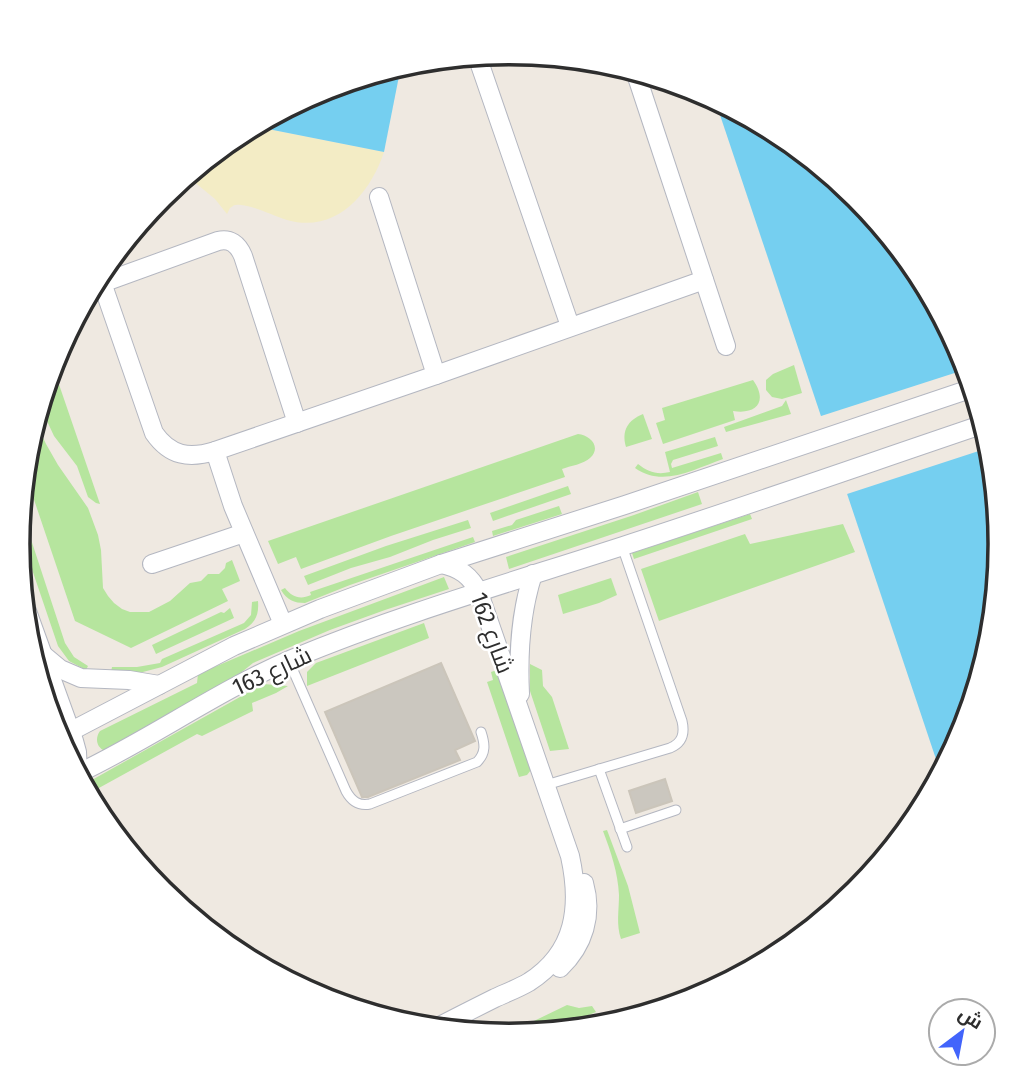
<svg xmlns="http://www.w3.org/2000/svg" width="1018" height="1088" viewBox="0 0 1018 1088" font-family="'Fira Sans Condensed',Cairo,sans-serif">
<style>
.green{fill:#b6e59e}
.sand{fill:#f3ecc5}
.water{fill:#75cff0}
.pier{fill:#efe9e1}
.building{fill:#cbc7bf;stroke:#cbc5ba;stroke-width:2}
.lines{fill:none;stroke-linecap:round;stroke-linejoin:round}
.lane-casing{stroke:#b4b7c1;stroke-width:11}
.street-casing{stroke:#b4b7c1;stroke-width:20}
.lane{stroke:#fff;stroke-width:9}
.street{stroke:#fff;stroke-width:18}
.labels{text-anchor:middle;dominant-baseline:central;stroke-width:5;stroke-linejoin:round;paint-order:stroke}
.street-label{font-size:24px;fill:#2e2e2e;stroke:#fff}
.rim{fill:none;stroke:#2e2e2e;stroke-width:3.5}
</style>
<rect width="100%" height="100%" fill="#efe9e1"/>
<g class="green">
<polygon points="52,364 100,504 96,503 88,497 77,466 54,436 40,406"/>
<polygon points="794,365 802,393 782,399 772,397 766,390 766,380 773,374"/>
<path d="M753,380C768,401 757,415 733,411L735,420L663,444L656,423L665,420L662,408Z"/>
<polygon points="786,400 791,414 726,432 724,427 782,406"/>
<path d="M643,414L652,439L626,447C621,431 628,420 643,414Z"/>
<polygon points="35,421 46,444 58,465 88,508 98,535 101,550 103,588 108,596 114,603 122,609 130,612 149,612 170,601 190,583 201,581 208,574 219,574 225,568 226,563 232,560 240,581 222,589 228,601 131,648 75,621 25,473 27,448"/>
<path d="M578,434C590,435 602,447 590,458C584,464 570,466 562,469L565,477L391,536L301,569L296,557L278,564L268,541Z"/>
<path d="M715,437L718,446L673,460L671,464L672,468L721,453L723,459C694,469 663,488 635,468L638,464C648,472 657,475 670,472L665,452Z"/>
<polygon points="568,486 571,494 493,521 490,513"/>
<polygon points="698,492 702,504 509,569 506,557 634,515"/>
<polygon points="559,506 562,514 493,536 492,531 512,525 516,520"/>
<polygon points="21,509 65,643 74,657 88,666 86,670 69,661 58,646 19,531"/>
<polygon points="750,514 752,519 634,559 632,553"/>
<polygon points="468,520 471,528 433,540 390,557 351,568 308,585 304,576 386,546"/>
<polygon points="843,524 855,552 659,621 641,569 745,534 750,544"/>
<path d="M473,537L475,542L350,585L305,603C294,603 287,600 281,590L285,588C292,597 300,600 311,595L310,592Z"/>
<path d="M444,577L449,589L385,610L330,630L253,663L232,680L105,751C96,747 95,738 100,731L197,683L198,674L299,631Z"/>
<polygon points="611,578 617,595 599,603 563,614 558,595"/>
<path d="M258,601C259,614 256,622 245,629L162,667L139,673L111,672L112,667H137L160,663L162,659L244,623L251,615L252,602Z"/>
<polygon points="230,608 234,618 156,654 152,645 221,612 224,613"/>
<polygon points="424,623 429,638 307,686 307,672 316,663"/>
<polygon points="530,664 542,670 543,686 552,697 569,749 550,751 530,691"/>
<polygon points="497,670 531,770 527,775 519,777 487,682 493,680 491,672"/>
<polygon points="263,684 288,686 276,693 252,703 253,711 202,736 197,734 88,794 83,785"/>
<path d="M607,830L628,886L640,933L621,939C616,924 619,911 619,895C618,873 611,852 603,831Z"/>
<polygon points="567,1005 579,1008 592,1006 596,1012 569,1023 558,1031 505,1035"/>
</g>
<path class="sand" d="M253,126L384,152C370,194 336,234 287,220C273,216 255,206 241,205C235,204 234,205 230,208L227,214L215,199L187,176L236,135Z"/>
<g class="water">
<polygon points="401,66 384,152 253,126 321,90"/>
<polygon points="715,100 782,136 857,197 918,271 963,356 991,449 1000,544 991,640 963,732 941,774"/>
</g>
<polygon class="pier" points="967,369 991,447 844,495 818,417"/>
<g class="building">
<polygon points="441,663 475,741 455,750 460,760 368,797 362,797 325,712"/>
<polygon points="665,779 672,801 636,813 629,791"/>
</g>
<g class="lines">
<g class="lane-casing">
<g id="lane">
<path d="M289,661L346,791C352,802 359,806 370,804L477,762C486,753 485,744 481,732"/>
<polyline points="599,769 627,847"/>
<path d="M546,785L670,748C682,743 685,734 682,721L622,546"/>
<polyline points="620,829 676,810"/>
</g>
</g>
<g class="street-casing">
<g id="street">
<polyline points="477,56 570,326"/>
<polyline points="635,71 726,346"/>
<polyline points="379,197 436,375"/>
<path d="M99,274L154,433C170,456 189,459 215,451L436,375L704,280"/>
<path d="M102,283L218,241C230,238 238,244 243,256L297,423"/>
<polyline points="215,451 233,506 283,624"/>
<polyline points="152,564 244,533"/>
<polyline points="23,600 74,741 77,752 78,773"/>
<polyline points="42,654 60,669 81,678 129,680 159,685"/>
<path d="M520,694C518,653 520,614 533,574"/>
<polyline points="58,738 234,646 320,609 441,564 625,505 973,388"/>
<path d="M77,774C151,739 217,691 292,659C400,614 512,582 623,546C743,507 863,465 984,424"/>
<path d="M560,968C584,945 593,915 584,883"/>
<path d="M436,1028C455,1018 475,1008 495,998C506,993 519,988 529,982C576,952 581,906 570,856L479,593C471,576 460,568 441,564"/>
</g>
</g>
<use href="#lane" class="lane"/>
<use href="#street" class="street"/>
</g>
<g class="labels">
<g class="street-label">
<text transform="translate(492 633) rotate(70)">شارع 162</text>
<text transform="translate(272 671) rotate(-25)">شارع 163</text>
</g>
</g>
<path d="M0 0H1018V1088H0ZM30 544a479 479 0 1 1 958 0a479 479 0 1 1-958 0Z" fill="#fff" fill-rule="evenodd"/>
<path class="rim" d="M30 544a479 479 0 1 1 958 0a479 479 0 1 1-958 0Z"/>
<g transform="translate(962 1032) rotate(32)"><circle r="33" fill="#ffffff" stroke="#ababab" stroke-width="2"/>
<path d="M0-5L12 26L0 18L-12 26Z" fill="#4264fb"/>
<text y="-10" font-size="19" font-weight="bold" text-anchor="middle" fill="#2e2e2e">ش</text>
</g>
</svg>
